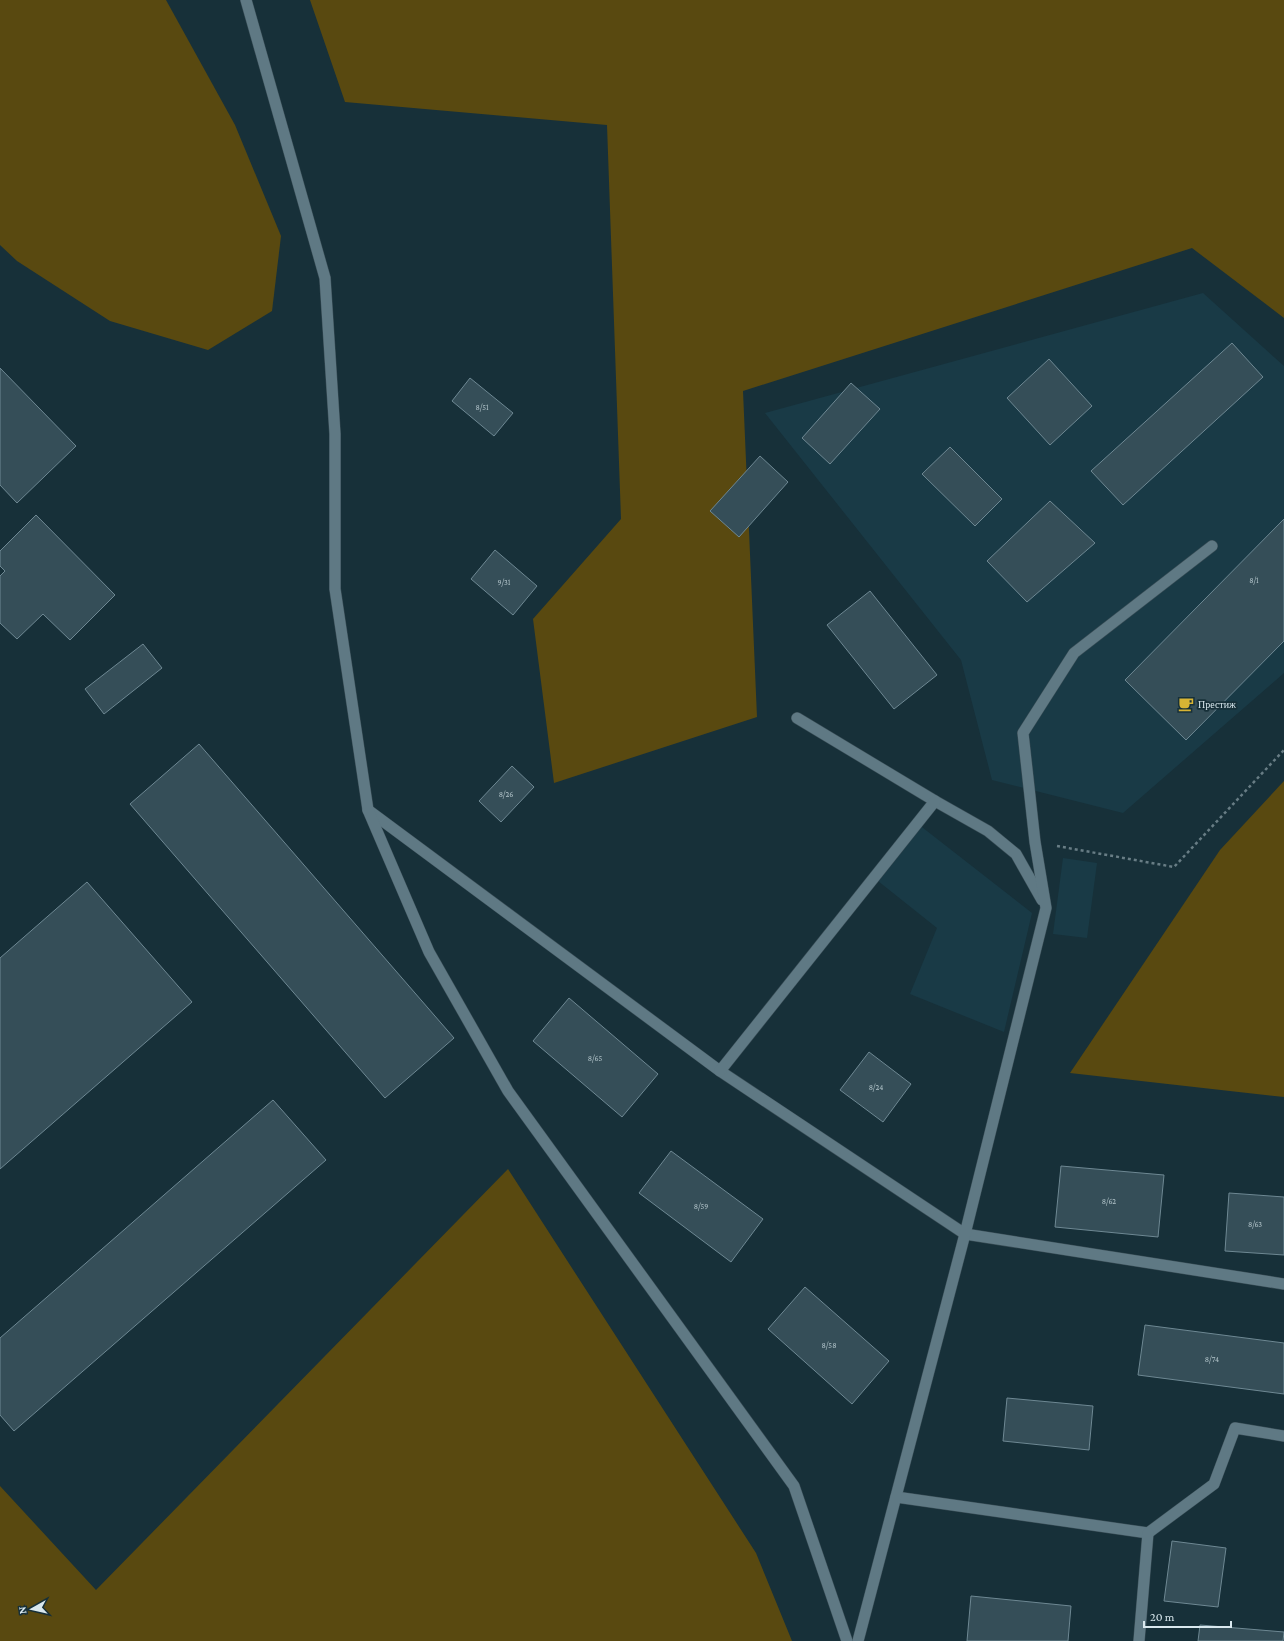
<svg xmlns="http://www.w3.org/2000/svg" width="1284" height="1641" viewBox="0 0 1284 1641" font-family="'Crimson Pro',serif">
<style>
.built{fill:#193a46}
.green{fill:#594910}
.building{fill:#354e58;stroke:#6e8893}
.lines{fill:none;stroke-linecap:round;stroke-linejoin:round}
.service-casing{stroke:#394d56;stroke-width:12}
.tertiary-casing{stroke:#394d56;stroke-width:12}
.path{stroke:#687d85;stroke-width:2.5;stroke-dasharray:3 3;stroke-linecap:butt}
.service{stroke:#5f7984;stroke-width:11}
.tertiary{stroke:#5f7984;stroke-width:11}
.labels{text-anchor:middle;dominant-baseline:central;stroke-width:3.5;stroke-linejoin:round;paint-order:stroke}
.number-label{font-size:8px;fill:#b0c2c8}
.poi-label{font-size:10px;fill:#d9e8ee;stroke:#173039;text-anchor:start}
</style>
<rect width="100%" height="100%" fill="#173039"/>
<g class="built">
<polygon points="1203,293 1284,366 1284,673 1123,813 992,780 961,660 765,413"/>
<polygon points="918,824 1032,913 1004,1032 910,994 937,928 878,881"/>
<polygon points="1063,858 1097,863 1087,938 1053,934"/>
</g>
<g class="green">
<polygon points="0,0 166,0 235,125 281,236 272,311 208,350 110,321 17,261 0,245"/>
<polygon points="310,0 1284,0 1284,318 1192,248 743,391 757,717 554,783 533,619 621,519 607,125 345,102"/>
<polygon points="1284,781 1284,1097 1070,1073 1220,850"/>
<polygon points="508,1169 756,1553 792,1641 0,1641 0,1486 96,1590"/>
</g>
<g class="building">
<polygon points="1232,343 1263,377 1123,505 1091,471"/>
<polygon points="1049,359 1092,406 1050,445 1007,398"/>
<polygon points="0,368 76,446 17,503 0,485"/>
<polygon points="470,378 513,413 494,436 452,401"/>
<polygon points="851,383 880,409 830,464 802,438"/>
<polygon points="950,447 1002,499 975,526 922,474"/>
<polygon points="760,456 788,482 739,537 710,511"/>
<polygon points="1050,501 1095,543 1027,602 987,561"/>
<polygon points="36,515 115,595 70,640 43,614 17,639 0,623 0,576 5,571 0,566 0,551"/>
<polygon points="1284,519 1284,641 1186,740 1125,680"/>
<polygon points="495,550 537,586 513,615 471,579"/>
<polygon points="870,591 937,675 894,709 827,625"/>
<polygon points="143,644 162,668 104,714 85,689"/>
<polygon points="199,744 454,1038 385,1098 130,804"/>
<polygon points="512,766 534,787 501,822 479,801"/>
<polygon points="87,882 192,1002 0,1169 0,958"/>
<polygon points="569,998 658,1074 622,1117 533,1041"/>
<polygon points="869,1052 911,1084 883,1122 840,1090"/>
<polygon points="273,1100 326,1160 14,1431 0,1415 0,1338"/>
<polygon points="671,1151 763,1219 731,1262 639,1193"/>
<polygon points="1061,1166 1164,1175 1158,1237 1055,1227"/>
<polygon points="1229,1193 1284,1197 1284,1255 1225,1251"/>
<polygon points="805,1287 889,1361 852,1404 768,1329"/>
<polygon points="1145,1325 1284,1343 1284,1394 1138,1375"/>
<polygon points="1007,1398 1093,1406 1089,1450 1003,1441"/>
<polygon points="1172,1541 1226,1548 1218,1607 1164,1601"/>
<polygon points="971,1596 1071,1606 1068,1641 967,1641"/>
<polygon points="1200,1625 1284,1632 1283,1641 1198,1641"/>
</g>
<g class="lines">
<g class="service-casing">
<g id="service">
<polyline points="797,718 935,801 988,831 1016,854 1042,900"/>
<polyline points="368,810 720,1071 965,1234 1284,1284"/>
<polyline points="720,1071 935,801"/>
<polyline points="896,1497 1148,1533 1214,1484 1235,1428 1284,1436"/>
<polyline points="858,1641 965,1234 1046,908 1035,842 1023,733 1074,653 1212,546"/>
<polyline points="1139,1641 1148,1533"/>
</g>
</g>
<g class="tertiary-casing">
<polyline id="tertiary" points="246,0 325,278 335,434 335,589 368,810 429,952 508,1091 794,1486 847,1641"/>
</g>
<polyline class="path" points="1057,846 1174,867 1284,750"/>
<use href="#service" class="service"/>
<use href="#tertiary" class="tertiary"/>
</g>
<defs>
<g id="cafe-bare" transform="scale(1.2)"><path d="M-5.5-4.5H6V0H3Q3 3.5 0 3.5H-2.5Q-5.5 3.5-5.5 0ZM3-3.2v2h1.7v-2ZM-6 4.5H4V6H-6Z" fill="#d8b434" stroke="#173039" stroke-width="2.5" paint-order="stroke"/></g>
</defs>
<g fill-rule="evenodd">
<use href="#cafe-bare" x="1186" y="704"/>
</g>
<g class="labels">
<g class="number-label">
<text x="482" y="407">8/51</text>
<text x="1254" y="580">8/1</text>
<text x="504" y="582">9/31</text>
<text x="506" y="794">8/26</text>
<text x="595" y="1058">8/65</text>
<text x="876" y="1087">8/24</text>
<text x="1109" y="1201">8/62</text>
<text x="701" y="1206">8/59</text>
<text x="1255" y="1224">8/63</text>
<text x="829" y="1345">8/58</text>
<text x="1212" y="1359">8/74</text>
</g>
<g class="poi-label">
<text x="1198" y="704">Престиж</text>
</g>
</g>
<g transform="translate(32 1609) rotate(262)" stroke="#173039" stroke-width="3" paint-order="stroke">
<path d="M0-3L7 15L0 10L-7 15Z" fill="#d9e8ee"/>
<text y="-6" font-size="11" font-weight="bold" text-anchor="middle" fill="#d9e8ee">N</text>
</g>
<path d="M1144 1621v6h87v-6" fill="none" stroke="#d9e8ee" stroke-width="2"/>
<text x="1150" y="1621" font-size="12" fill="#d9e8ee" stroke="#173039" stroke-width="3" paint-order="stroke">20 m</text>
</svg>
